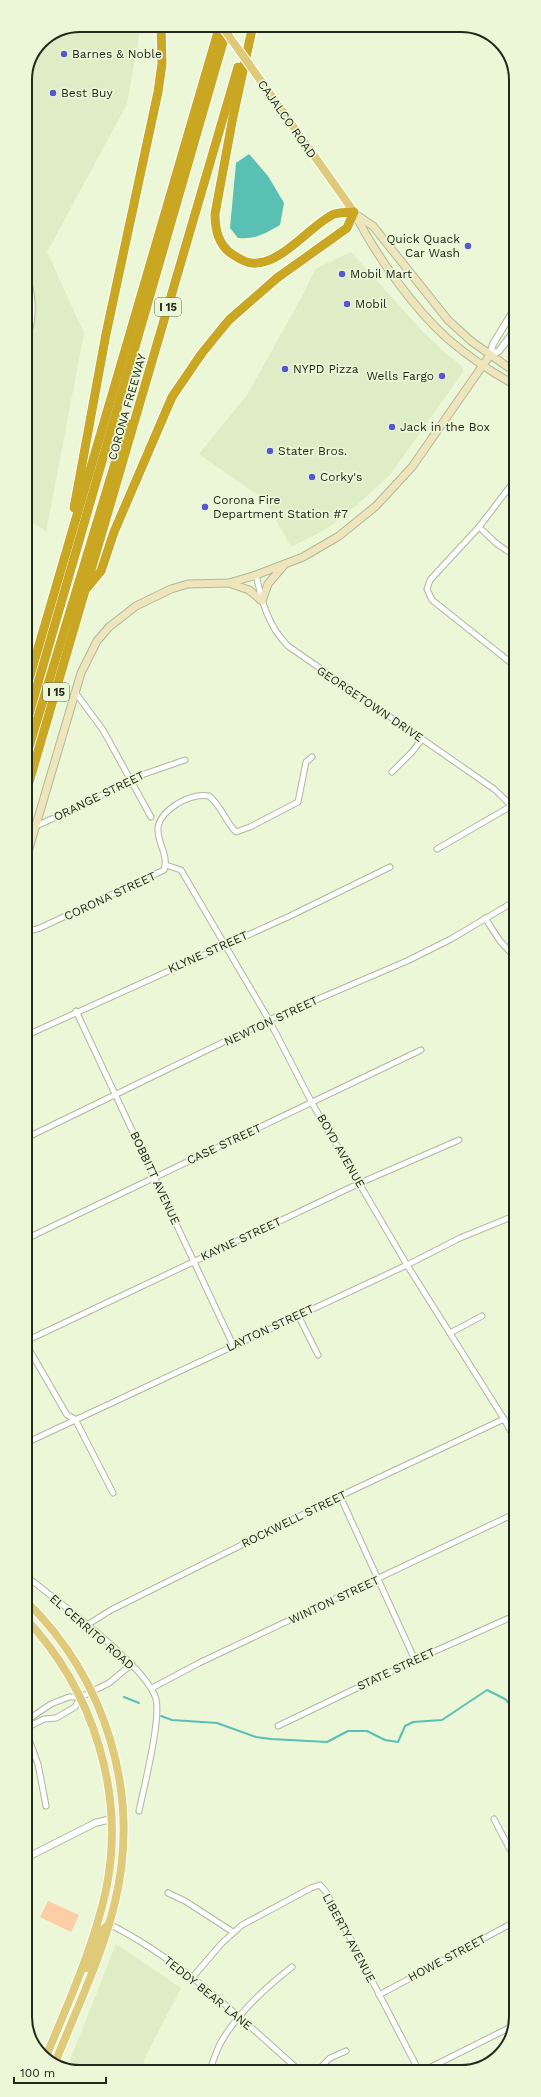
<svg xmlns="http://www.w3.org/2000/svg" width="541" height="2097" viewBox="0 0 541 2097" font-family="'Work Sans',sans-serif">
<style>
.built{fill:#deedc6}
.green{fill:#fdcea6}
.water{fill:#5ac0b4}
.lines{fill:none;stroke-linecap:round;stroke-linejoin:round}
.stream{stroke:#5ac0b4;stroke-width:2}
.minor-casing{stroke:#aeb99a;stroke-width:7}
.tertiary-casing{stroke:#aeb99a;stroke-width:8}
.secondary-casing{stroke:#aeb99a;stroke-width:9}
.primary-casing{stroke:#fff;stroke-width:10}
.motorway-casing{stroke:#fff;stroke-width:11}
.minor{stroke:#fff;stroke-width:5}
.tertiary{stroke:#fff;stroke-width:6}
.secondary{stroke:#efe5bd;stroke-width:7}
.primary{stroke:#dfca7a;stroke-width:8}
.motorway{stroke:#c9a722;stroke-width:9}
.primary-bridge-casing{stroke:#fff;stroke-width:10;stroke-linecap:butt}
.primary-bridge{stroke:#dfca7a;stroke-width:8}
.poi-dot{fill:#5757cf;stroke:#ebf7d7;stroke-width:1.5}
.labels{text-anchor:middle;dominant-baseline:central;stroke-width:3.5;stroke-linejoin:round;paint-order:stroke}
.shield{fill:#ebf7d7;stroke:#606755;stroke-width:1}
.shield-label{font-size:11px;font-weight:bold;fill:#24291d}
.poi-label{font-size:12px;fill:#24291d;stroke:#ebf7d7;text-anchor:start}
.street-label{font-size:12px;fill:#24291d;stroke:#ebf7d7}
.rim{fill:none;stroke:#24291d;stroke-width:2}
</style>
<rect width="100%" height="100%" fill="#ebf7d7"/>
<g class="built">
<polygon points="80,25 136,25 139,36 127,104 47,252 84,333 46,532 25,517 25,79 41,41"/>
<polygon points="351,252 423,332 444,352 463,367 463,372 390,475 358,504 328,528 291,547 265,500 199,454 247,395 304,293 315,269"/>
<polygon points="116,1944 181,1988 144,2059 143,2072 76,2072 67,2068"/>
</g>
<polygon class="green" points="48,1901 79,1915 71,1932 40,1917"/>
<path class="water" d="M249,154L268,176L284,203L280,225C266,233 255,240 238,238L230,228L236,163Z"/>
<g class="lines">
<g class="stream">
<polyline points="124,1697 139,1703"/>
<polyline points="161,1716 172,1720 217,1723 256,1737 271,1739 327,1742 348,1731 367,1731 385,1740 398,1742 405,1726 413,1722 442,1720 487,1690 505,1699 516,1711"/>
</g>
<g class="minor-casing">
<g id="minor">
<polyline points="515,480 479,527 430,580 427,589 432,600 515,666"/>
<polyline points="479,527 497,544 515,556"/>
<path d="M256,575C262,602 268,626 288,646L494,789L515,809"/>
<polyline points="75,692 103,730 151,817"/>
<polyline points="392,772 412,752 422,739"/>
<polyline points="36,826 90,802 130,779 185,760"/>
<polyline points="437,849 513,805"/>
<polyline points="166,865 181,870 269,1020 312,1103 407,1265 504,1419 516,1441"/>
<polyline points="485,918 500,941 513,955"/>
<path d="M25,932L40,928L164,870C172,847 138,829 177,804C187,798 198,794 209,796C221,805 225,821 236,832L250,827L298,802L306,762L312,757"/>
<polyline points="76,1011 233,1345"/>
<polyline points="25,1036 290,916 390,867"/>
<polyline points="26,1138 269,1020 407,961 451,939 515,901"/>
<polyline points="26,1239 421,1050"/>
<polyline points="298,1315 318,1355"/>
<polyline points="450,1333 482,1316"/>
<polyline points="26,1341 360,1183 459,1140"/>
<polyline points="26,1344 67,1415 75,1419 113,1493"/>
<polyline points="26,1443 407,1265 460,1238 516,1215"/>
<polyline points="340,1496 415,1660"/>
<path d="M26,1576C55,1599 148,1667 156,1699C161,1720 144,1787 139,1811"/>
<polyline points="87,1625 111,1610 340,1496 504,1419"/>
<polyline points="152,1688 199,1663 516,1513"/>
<polyline points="26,1721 51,1704 69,1697 81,1697 109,1683 132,1664"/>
<polyline points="278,1726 415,1660 516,1615"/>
<polyline points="26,1728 44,1719 56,1718 75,1707 80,1698"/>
<polyline points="26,1731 38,1764 46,1806"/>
<polyline points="494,1819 516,1861"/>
<polyline points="168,1893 185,1901 233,1932"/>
<path d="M109,1924C181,1960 240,2018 300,2071"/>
<polyline points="191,1979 222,1943 242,1925 311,1888 320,1885 326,1892 419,2071"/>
<polyline points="379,1995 516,1921"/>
<path d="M210,2070C213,2061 216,2052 220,2044C237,2013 265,1988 292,1967"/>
<polyline points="317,2071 330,2058 346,2051"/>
<polyline points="423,2071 513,2026"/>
</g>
</g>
<g class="tertiary-casing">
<g id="tertiary">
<path d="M25,269C32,292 36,318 25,341"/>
<polyline points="490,355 493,344 515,308"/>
<polyline points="490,355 499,351 515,330"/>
<polyline points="26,1858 95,1823 111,1819"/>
</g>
</g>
<g class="secondary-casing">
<g id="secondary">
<path d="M354,212C375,254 413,308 448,339C469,357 491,372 515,385"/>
<polyline points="355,214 373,226 448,320 471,341 515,372"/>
<polyline points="229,583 249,590 262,601 268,584 284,565"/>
<polyline points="25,862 81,673 97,641 109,627 136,606 171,589 188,584 229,583 256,575 303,557 339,536 376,506 412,467 490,355"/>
</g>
</g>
<g class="primary-casing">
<g id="primary">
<polyline points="261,81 354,212"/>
<path d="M26,1601C106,1679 141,1793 115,1902C102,1957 76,2010 55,2063"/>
<path d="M26,1619C93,1690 126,1793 106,1890C94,1946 67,2006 45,2059"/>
<polyline points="86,1968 100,1932 109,1924"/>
</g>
</g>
<g class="motorway-casing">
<g id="motorway">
<polyline points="74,508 106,334 158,92 162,64 161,25"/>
<path d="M87,588L101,571L114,532L172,397L202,353L229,320L277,278L347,228L354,212C347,213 338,212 332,215C309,227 280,266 252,263C245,263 237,257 232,254C218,245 215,229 215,214L233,117L253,25"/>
<polyline points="25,693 220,25"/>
<polyline points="25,728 228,25"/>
<polyline points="25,760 119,450 129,424"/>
<polyline points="25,796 238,67"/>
</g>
</g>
<use href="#minor" class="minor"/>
<use href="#tertiary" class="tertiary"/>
<use href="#secondary" class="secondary"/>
<use href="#primary" class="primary"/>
<use href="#motorway" class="motorway"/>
<g class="primary-bridge-casing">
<polyline id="primary-bridge" points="221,25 261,81"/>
</g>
<use href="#primary-bridge" class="primary-bridge"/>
</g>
<g class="poi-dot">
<circle cx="64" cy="54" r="4"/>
<circle cx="53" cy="93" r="4"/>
<circle cx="468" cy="246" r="4"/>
<circle cx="342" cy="274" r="4"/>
<circle cx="347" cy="304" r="4"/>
<circle cx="285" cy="369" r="4"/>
<circle cx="442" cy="376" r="4"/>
<circle cx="392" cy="427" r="4"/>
<circle cx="270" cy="451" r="4"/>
<circle cx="312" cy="477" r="4"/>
<circle cx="205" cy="507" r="4"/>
</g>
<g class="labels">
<g class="shield">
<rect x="155" y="298" width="26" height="18" rx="3"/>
<rect x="43" y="683" width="26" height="18" rx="3"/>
</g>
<g class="shield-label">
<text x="168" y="307">I 15</text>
<text x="56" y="692">I 15</text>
</g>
<g class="poi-label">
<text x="72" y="54">Barnes &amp; Noble</text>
<text x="61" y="93">Best Buy</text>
<text x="460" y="239" text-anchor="end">Quick Quack<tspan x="460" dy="14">Car Wash</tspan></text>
<text x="350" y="274">Mobil Mart</text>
<text x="355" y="304">Mobil</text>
<text x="293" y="369">NYPD Pizza</text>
<text x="434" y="376" text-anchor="end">Wells Fargo</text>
<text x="400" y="427">Jack in the Box</text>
<text x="278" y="451">Stater Bros.</text>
<text x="320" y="477">Corky's</text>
<text x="213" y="500">Corona Fire<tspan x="213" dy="14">Department Station #7</tspan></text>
</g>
<g class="street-label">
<text transform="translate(287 119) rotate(55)">CAJALCO ROAD</text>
<text transform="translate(127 407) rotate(-74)">CORONA FREEWAY</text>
<text transform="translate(370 704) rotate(34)">GEORGETOWN DRIVE</text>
<text transform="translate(99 796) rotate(-26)">ORANGE STREET</text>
<text transform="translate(110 896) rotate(-25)">CORONA STREET</text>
<text transform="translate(208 952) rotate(-24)">KLYNE STREET</text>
<text transform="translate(271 1021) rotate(-25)">NEWTON STREET</text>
<text transform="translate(224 1144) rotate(-25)">CASE STREET</text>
<text transform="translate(341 1151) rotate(60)">BOYD AVENUE</text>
<text transform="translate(155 1178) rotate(65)">BOBBITT AVENUE</text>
<text transform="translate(241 1239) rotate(-25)">KAYNE STREET</text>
<text transform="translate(270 1328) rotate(-25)">LAYTON STREET</text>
<text transform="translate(294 1519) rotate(-26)">ROCKWELL STREET</text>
<text transform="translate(334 1600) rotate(-25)">WINTON STREET</text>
<text transform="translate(92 1632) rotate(41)">EL CERRITO ROAD</text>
<text transform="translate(396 1669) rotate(-25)">STATE STREET</text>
<text transform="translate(349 1938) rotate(62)">LIBERTY AVENUE</text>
<text transform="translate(447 1958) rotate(-28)">HOWE STREET</text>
<text transform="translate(208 1993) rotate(39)">TEDDY BEAR LANE</text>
</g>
</g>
<path d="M0 0H541V2097H0ZM80 32H461A48 48 0 0 1 509 80V2017A48 48 0 0 1 461 2065H80A48 48 0 0 1 32 2017V80A48 48 0 0 1 80 32Z" fill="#ebf7d7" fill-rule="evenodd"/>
<path class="rim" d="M80 32H461A48 48 0 0 1 509 80V2017A48 48 0 0 1 461 2065H80A48 48 0 0 1 32 2017V80A48 48 0 0 1 80 32Z"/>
<path d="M14 2077v6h92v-6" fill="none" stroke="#24291d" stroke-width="2"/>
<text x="20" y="2077" font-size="12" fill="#24291d" stroke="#ebf7d7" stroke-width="3" paint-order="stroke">100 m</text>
</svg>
